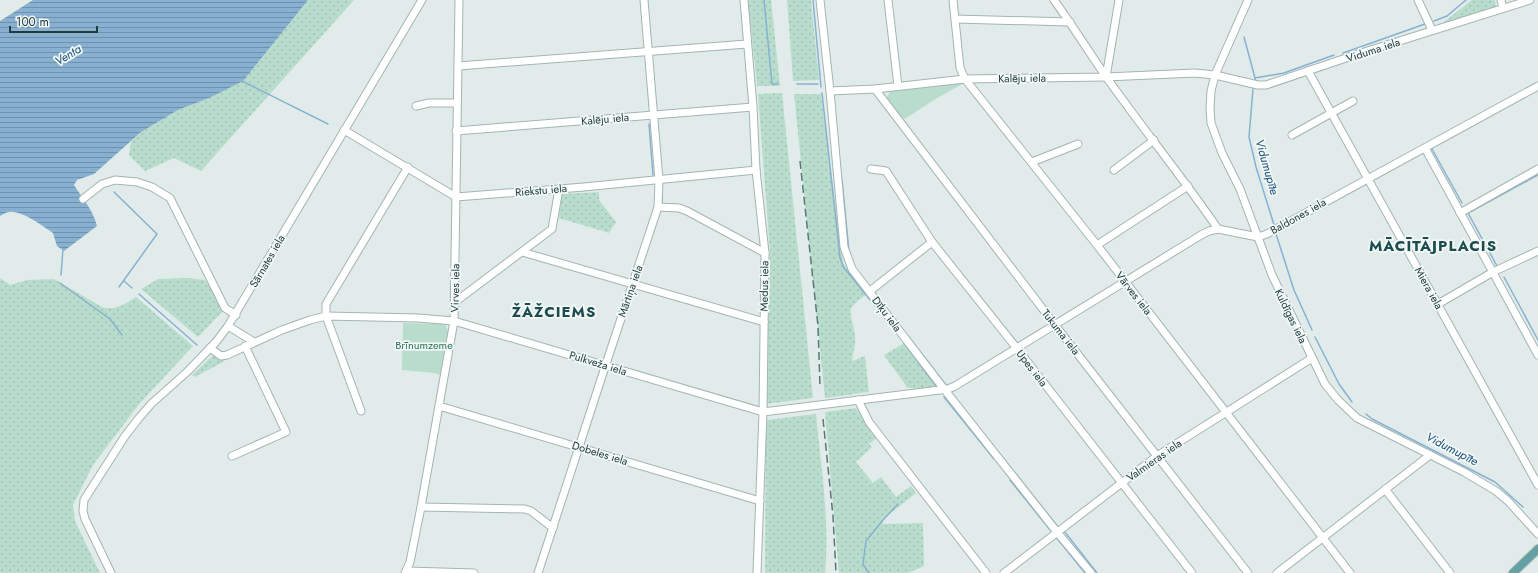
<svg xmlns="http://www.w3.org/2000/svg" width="1538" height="573" viewBox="0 0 1538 573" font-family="Jost,sans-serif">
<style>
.grass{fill:url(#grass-dots)}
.green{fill:#b9ddcd}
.water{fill:url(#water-rules)}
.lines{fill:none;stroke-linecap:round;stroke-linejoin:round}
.stream{stroke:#88b1d1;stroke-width:1.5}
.minor-casing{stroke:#a4b4b2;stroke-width:9}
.major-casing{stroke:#c1c8c8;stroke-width:10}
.minor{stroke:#fff;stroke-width:7}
.major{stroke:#65a0a2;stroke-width:8}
.rail{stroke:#5b7878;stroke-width:1.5;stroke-dasharray:8 4;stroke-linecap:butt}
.labels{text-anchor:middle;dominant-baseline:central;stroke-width:3.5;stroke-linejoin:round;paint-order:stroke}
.street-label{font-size:11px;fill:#213c3c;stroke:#f1f8f7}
.park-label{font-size:11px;fill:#2b735c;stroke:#f1f8f7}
.water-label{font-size:12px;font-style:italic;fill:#1b4e79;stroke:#f1f8f7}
.district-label{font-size:15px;font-weight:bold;letter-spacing:1px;fill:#1d4c4f;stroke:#f1f8f7}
</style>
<defs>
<pattern id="grass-dots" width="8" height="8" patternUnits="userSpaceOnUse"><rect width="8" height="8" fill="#b9ddcd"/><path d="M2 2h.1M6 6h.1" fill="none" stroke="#9fbfb1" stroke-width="1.8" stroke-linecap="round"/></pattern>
<pattern id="water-rules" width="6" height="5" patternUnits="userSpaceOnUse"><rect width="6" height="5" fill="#88b1d1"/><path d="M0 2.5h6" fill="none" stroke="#6f91ab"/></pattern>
</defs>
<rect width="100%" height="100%" fill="#e1ecea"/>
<g class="grass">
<polygon points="308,0 354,0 201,171 174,158 145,171 129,155 131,142 141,132 178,110 209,98 293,18"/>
<polygon points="748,0 771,0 780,86 757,86"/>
<polygon points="787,0 811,0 819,80 793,81"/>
<polygon points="1472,0 1495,0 1496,7 1440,25"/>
<polygon points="782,93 813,398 766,404 770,252 758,94"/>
<path d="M794,94H821L843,263L867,294C842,312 852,310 855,336C856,343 853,354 852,361L865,356L869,392L825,398Z"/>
<polygon points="599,192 599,200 616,222 609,233 559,218 562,194"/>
<path d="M0,278L10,285L27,280L54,279L102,307C115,311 125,304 136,297L193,346L140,403L93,465L73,505L75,521L100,573H0Z"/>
<polygon points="188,278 205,280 212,290 223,311 198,337 141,289 158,279"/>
<path d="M906,342L937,385C929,389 916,390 907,387L884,355Z"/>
<polygon points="213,356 225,361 195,377 192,375 210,358"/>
<polygon points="856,408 877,438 869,444 872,447 856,462 873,483 881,477 896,497 911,486 916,493 882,520 883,524 923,523 924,566 908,573 839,573 825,412"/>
<path d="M816,414C821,466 830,521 825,573H765L766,420Z"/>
</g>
<g class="green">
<path d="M962,81L964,83L934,100L905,119C898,113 890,107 887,97L890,92L897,89Z"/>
<polygon points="403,323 444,324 446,326 448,332 440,375 434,373 402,370"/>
</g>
<path class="water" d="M33,0H308L243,81L209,98L178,110L141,132L94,174L77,180L74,185C83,199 93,210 97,226L64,251L57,246L53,233C42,226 22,210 9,212C6,212 2,215 0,216V21Z"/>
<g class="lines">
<g class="stream">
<polyline points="764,0 772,84 778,84"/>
<polyline points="813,0 821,87"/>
<polyline points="1434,21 1447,16 1466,0"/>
<polyline points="1244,37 1255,78"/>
<polyline points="1343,53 1425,24"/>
<polyline points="1255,80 1255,78 1284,73 1334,55"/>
<polyline points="242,81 328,124"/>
<polyline points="797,84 818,84"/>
<polyline points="1253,89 1249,137 1256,167 1274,225"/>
<polyline points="822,93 840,258 844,268 889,323"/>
<polyline points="649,124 653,175"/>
<polyline points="1432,149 1462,203"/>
<polyline points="842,180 849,252"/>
<polyline points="114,192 157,234 119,287"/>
<polyline points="662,204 662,184"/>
<polyline points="1276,234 1294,290 1312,330"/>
<polyline points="1497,266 1468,213 1538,175"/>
<polyline points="61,275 63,249"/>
<polyline points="1504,277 1538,340"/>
<polyline points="124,281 132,288"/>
<polyline points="60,283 110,319 122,335"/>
<polyline points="139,294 197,345"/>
<polyline points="458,309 461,301"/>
<polyline points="908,336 946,385"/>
<polyline points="1315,337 1339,384 1352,402"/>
<polyline points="904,343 936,386"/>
<polyline points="953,395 1058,527"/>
<polyline points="944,397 994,459"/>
<polyline points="1366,414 1372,419 1495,482 1523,507"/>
<polyline points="1010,480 1051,531"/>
<polyline points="1064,531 1097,573"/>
<polyline points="1056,537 1085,573"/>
<polyline points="869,573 863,564 866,541 883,520 898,504"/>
</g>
<g class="minor-casing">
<g id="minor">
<polyline points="744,0 753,107 756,170 765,253 763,412 757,573"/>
<polyline points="820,0 830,91 844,247 852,269 944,389 1057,532 1091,573"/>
<polyline points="888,0 898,86"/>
<polyline points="953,0 960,68 965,79 1097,245 1350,573"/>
<path d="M1054,0C1072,25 1089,52 1107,78C1143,129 1183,178 1218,229"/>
<polyline points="1248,0 1215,75 1211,91 1210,108 1211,123 1222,153 1240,189 1272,275 1325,384 1338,400 1357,418 1464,472 1496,491 1508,501 1538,534"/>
<polyline points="1418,0 1432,30"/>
<polyline points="1501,0 1503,8"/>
<polyline points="955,19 1070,22"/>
<polyline points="458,66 747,44"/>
<polyline points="1308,71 1538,485"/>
<polyline points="1106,77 1119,0"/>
<polyline points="875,89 1055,325 1248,573"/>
<polyline points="830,91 875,89 965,79 1106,77 1195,73 1215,75 1258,85 1266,85 1358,54 1530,0"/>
<polyline points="416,106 429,103 457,103"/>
<polyline points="344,130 456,197 584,187 756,170"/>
<polyline points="456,131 753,107"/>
<polyline points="1292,135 1353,101"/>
<polyline points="1425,148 1538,355"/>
<polyline points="1032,162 1078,144"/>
<polyline points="871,169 886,171 932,242 1019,351 1192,573"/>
<polyline points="1114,170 1154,140"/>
<polyline points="83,199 102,184 115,180 137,182 152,187 170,198 225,308 236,315"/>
<polyline points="658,207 679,208 687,211 765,253"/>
<polyline points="1460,213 1538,169"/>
<polyline points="1097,245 1188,186"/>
<polyline points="522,252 764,322"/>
<polyline points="870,291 932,242"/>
<polyline points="455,302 552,229 559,189"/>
<polyline points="1438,304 1493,272 1538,251"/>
<polyline points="228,326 254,342"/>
<polyline points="210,348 221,356 227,355 282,330 310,320 326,316 418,318 454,321 763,412 948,389 955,386 1201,235 1209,231 1218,229 1258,237 1267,234 1538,86"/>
<polyline points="858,400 869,422 986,573"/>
<polyline points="439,406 760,501"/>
<polyline points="361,411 326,316 326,304 408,167"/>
<polyline points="232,456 286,432 245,346"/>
<polyline points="1385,489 1450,573"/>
<polyline points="421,507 525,509 531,511 553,528"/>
<polyline points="407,571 474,573"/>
<polyline points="111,573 85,519 83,511 84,500 125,436 139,418 151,404 187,372 216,342 228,326 422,0"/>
<polyline points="405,573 410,562 421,507 454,321 459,0"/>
<polyline points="538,573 604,370 658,207 659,180 644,0"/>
<polyline points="1004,573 1157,456 1312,358"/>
<polyline points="1277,573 1430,455"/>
</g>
</g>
<g class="major-casing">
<polyline id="major" points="1513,573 1538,549"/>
</g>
<use href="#minor" class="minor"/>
<use href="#major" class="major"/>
<g class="rail">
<polyline points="800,161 818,326 820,386"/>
<polyline points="823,419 833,516 836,573"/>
</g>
</g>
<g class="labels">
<g class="street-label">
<text transform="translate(1373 50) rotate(-18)">Viduma iela</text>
<text transform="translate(1022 78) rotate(-1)">Kalēju iela</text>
<text transform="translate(605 119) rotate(-5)">Kalēju iela</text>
<text transform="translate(541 190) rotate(-5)">Riekstu iela</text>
<text transform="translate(1298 216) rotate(-29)">Baldones iela</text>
<text transform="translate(267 261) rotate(-60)">Sārnates iela</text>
<text transform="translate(764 286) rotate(-89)">Medus iela</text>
<text transform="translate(455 288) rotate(-89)">Virves iela</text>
<text transform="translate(1429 288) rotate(61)">Miera iela</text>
<text transform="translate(630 291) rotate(-71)">Mārtiņa iela</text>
<text transform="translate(1134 293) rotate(52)">Vārves iela</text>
<text transform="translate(887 314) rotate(53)">Dīķu iela</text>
<text transform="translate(1291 316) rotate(64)">Kuldīgas iela</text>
<text transform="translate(1061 332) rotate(52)">Tukuma iela</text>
<text transform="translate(598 363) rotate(17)">Pulkveža iela</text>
<text transform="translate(1032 368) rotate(52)">Upes iela</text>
<text transform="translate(600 453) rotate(17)">Dobeles iela</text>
<text transform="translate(1154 460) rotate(-35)">Valmieras iela</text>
</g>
<g class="park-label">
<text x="424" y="345">Brīnumzeme</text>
</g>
<g class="water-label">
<text transform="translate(68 55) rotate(-31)">Venta</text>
<text transform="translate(1267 167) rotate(74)">Vidumupīte</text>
<text transform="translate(1452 449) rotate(28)">Vidumupīte</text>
</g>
<g class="district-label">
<text x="1433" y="246">MĀCĪTĀJPLACIS</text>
<text x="554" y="312">ŽĀŽCIEMS</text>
</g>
</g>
<path d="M10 26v6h87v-6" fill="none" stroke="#213c3c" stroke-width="2"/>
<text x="16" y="26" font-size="12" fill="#213c3c" stroke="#f1f8f7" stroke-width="3" paint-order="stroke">100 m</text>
</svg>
